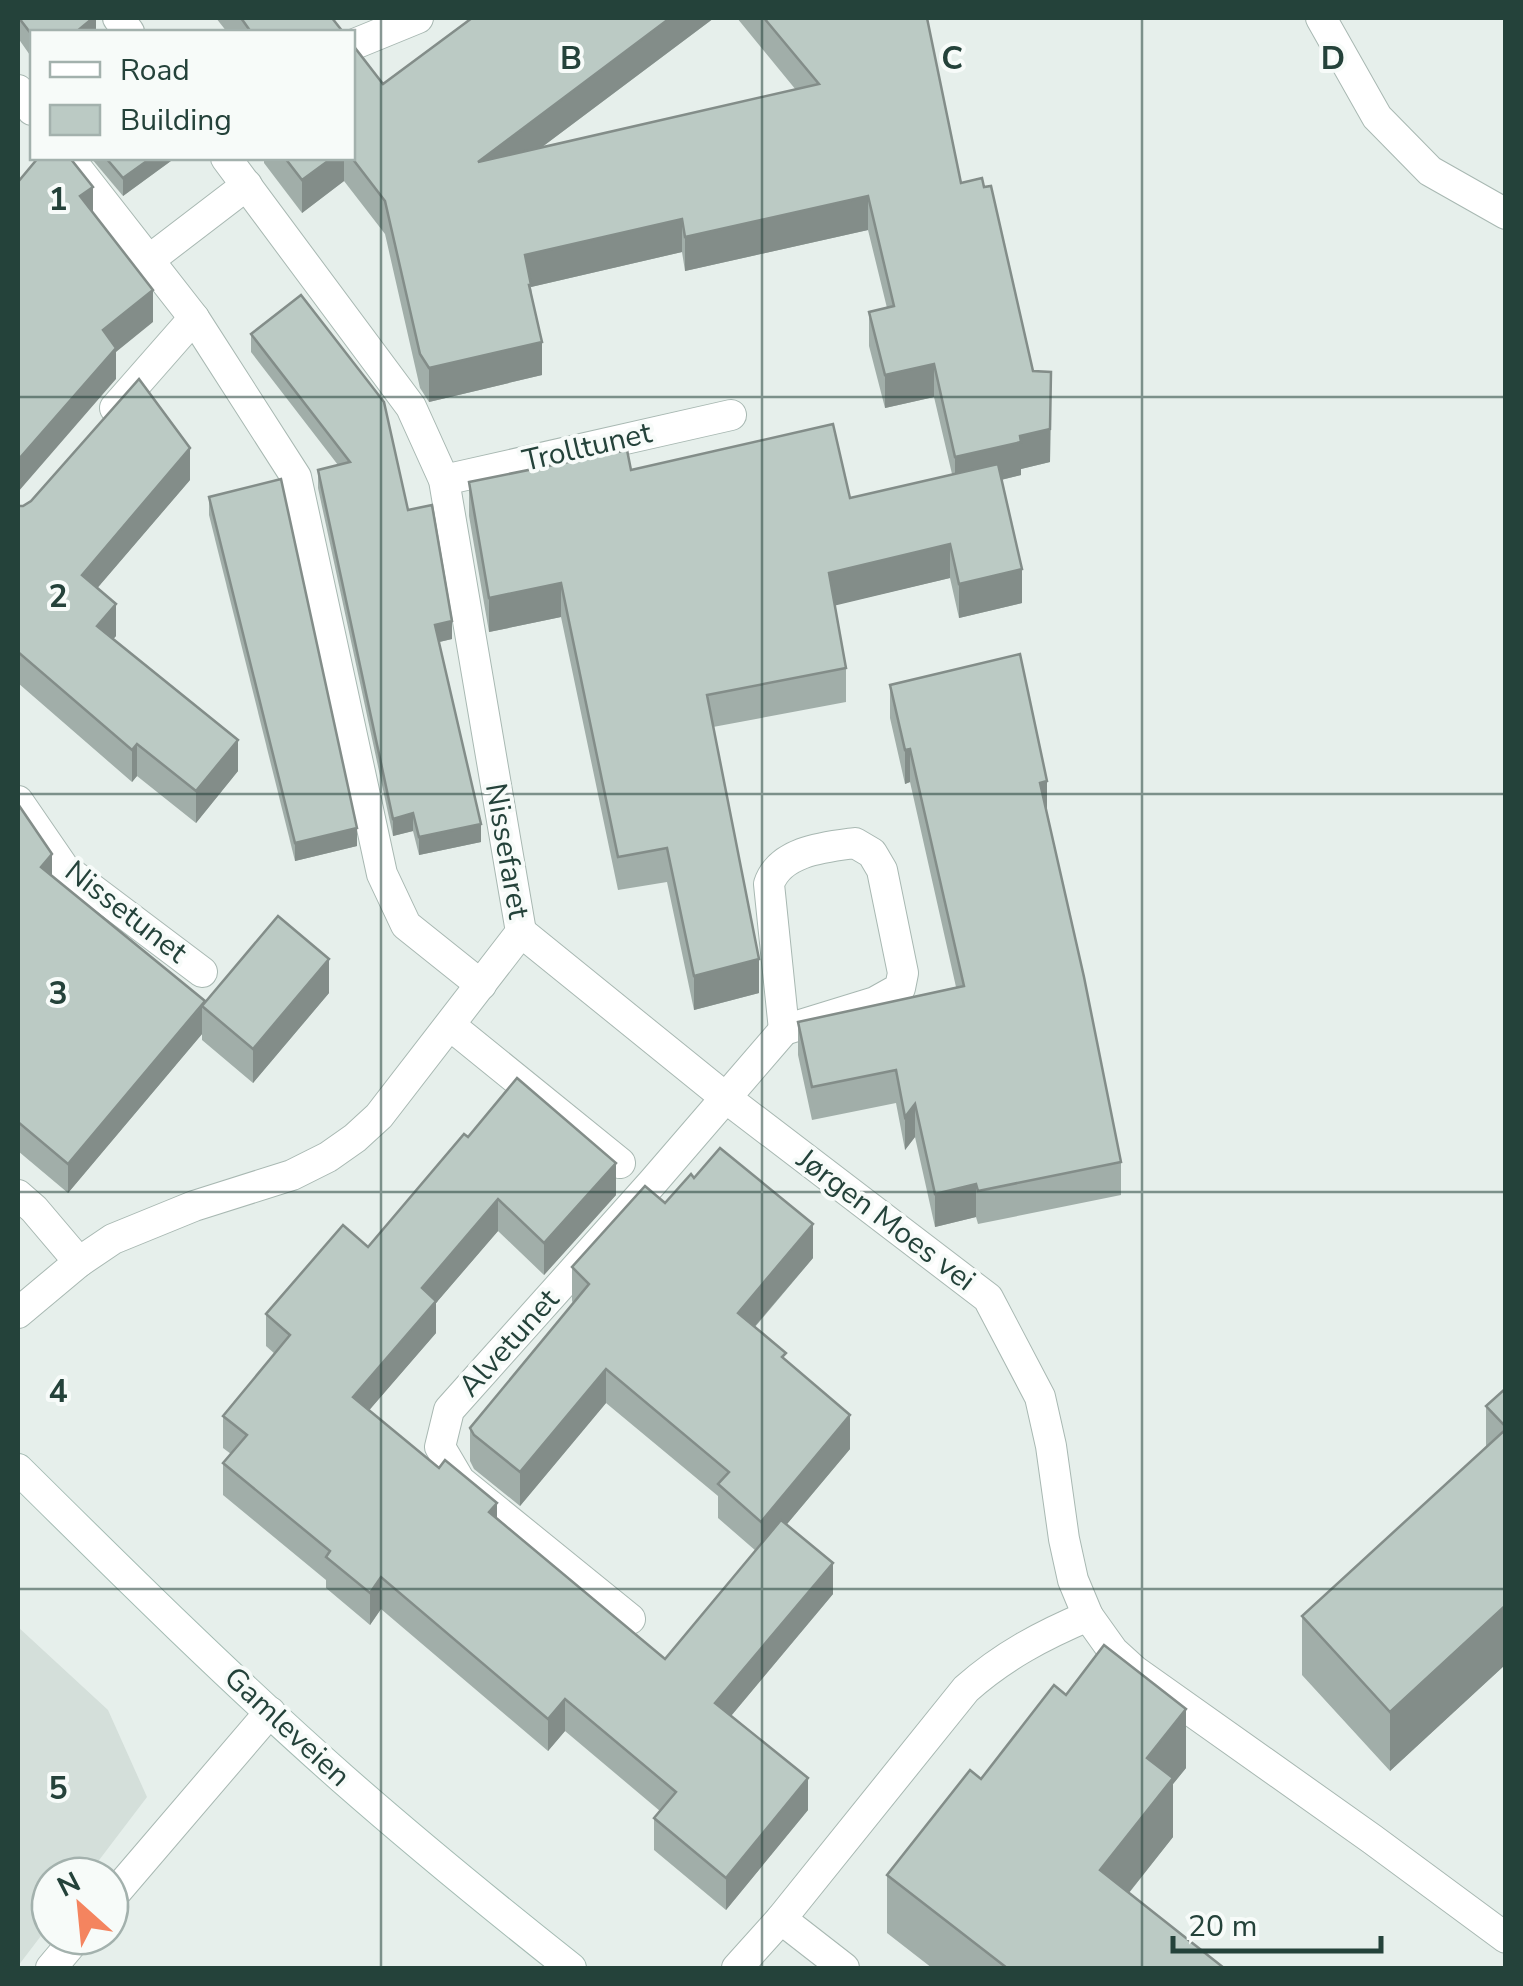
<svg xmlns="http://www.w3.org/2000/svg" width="1523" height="1986" viewBox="0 0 1523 1986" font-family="'Nunito Sans',sans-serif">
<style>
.built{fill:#d4dfda}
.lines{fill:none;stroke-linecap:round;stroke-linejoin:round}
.service-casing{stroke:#a8b8b2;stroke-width:32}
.minor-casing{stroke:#a8b8b2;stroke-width:32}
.secondary-casing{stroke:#a4bbb3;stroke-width:32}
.service{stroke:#fff;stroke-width:30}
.minor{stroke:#fff;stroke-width:30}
.secondary{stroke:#fff;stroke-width:30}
.wall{fill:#a1aea9}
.shaded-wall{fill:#838d89}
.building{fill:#bbcac4;stroke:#838d89;stroke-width:2.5}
.grid{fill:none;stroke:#24423a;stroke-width:2.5;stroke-opacity:0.55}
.labels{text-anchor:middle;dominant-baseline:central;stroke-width:8;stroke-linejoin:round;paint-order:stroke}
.street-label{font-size:30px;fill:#24423a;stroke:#f7fbf9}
.grid-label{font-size:32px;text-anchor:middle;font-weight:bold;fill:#24423a;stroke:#f7fbf9;stroke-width:8;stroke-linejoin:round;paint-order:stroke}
</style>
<rect width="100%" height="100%" fill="#e6efeb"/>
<polygon class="built" points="18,1627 108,1710 147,1797 87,1876 50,1876 50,1924 18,1966"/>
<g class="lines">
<g class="service-casing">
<g id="service">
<polyline points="18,90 32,110"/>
<polyline points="69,158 194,318 296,477 382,874 406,925 481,985"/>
<polyline points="149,260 247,185"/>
<polyline points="451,1026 620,1163"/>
<polyline points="18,1195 34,1209 79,1262"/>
<polyline points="781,1919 844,1968"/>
</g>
</g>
<g class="minor-casing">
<g id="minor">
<polyline points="118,18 129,32"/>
<polyline points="1321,18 1377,117 1430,171 1506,214"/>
<polyline points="352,45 418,18"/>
<polyline points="115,408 194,318"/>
<polyline points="444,480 731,415"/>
<polyline points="18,801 64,868 202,972"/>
<path d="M855,843L872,853L882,870L903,973L900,988L875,1002L784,1030L769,884C780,851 825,847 855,843Z"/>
<polyline points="521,932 726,1098 988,1298 1040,1397 1051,1446 1064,1539 1073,1580 1088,1616"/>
<polyline points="18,1313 79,1262 113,1239 194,1206 292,1175 328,1157 355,1138 379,1116 521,932 444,480 411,407 226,158"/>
<polyline points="630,1619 460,1481 440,1447 449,1410 653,1182 784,1030"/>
<polyline points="110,1899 270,1712"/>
<polyline points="51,1968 78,1936"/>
<path d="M737,1968L781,1919L966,1689C1003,1656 1043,1635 1088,1616L1113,1651L1135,1671L1372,1839L1506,1938"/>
</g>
</g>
<g class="secondary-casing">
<path id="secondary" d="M18,1469C124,1574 231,1680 343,1779C417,1844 494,1907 571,1968"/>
</g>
<use href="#service" class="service"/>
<use href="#minor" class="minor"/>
<use href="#secondary" class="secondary"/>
</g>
<g class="wall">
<polygon points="18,18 96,18 96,32 32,32 32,58 18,38"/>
<polygon points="216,18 332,18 343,32 227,32"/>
<polygon points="472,18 714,18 542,147 796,90 737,18 927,18 961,183 1033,371 1051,405 1050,462 1021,469 1021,475 1001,480 1022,603 959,618 950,578 834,605 846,668 846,702 713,727 759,993 694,1010 667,882 618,890 561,617 489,632 469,516 469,482 631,470 850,498 952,474 934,397 885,408 869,346 869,312 887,308 868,230 685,271 682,252 531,287 542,375 429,402 420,388 385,234 344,181 302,213 264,163 264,158 352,158 383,84"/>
<polygon points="91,158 175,158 123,196"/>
<polygon points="251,334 408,510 452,639 439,642 481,842 419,855 413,831 393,836 318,488 318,470 338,465 251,352"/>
<polygon points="190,480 97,588 116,636 113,639 238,771 196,823 137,776 132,782 18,683 18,506"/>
<polygon points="209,497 357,846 295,861 209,515"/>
<polygon points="890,685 1047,814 1121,1162 1121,1195 978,1224 976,1217 935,1227 915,1137 905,1150 896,1103 812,1120 798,1055 798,1022 956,987 910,782 905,784 890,718"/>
<polygon points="18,804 52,876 205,1002 329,993 253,1083 202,1040 202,1034 68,1193 18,1151"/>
<polygon points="468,1137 616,1195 544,1275 498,1231 436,1303 436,1333 369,1410 665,1659 756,1551 718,1518 718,1496 606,1403 520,1506 474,1469 470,1461 470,1428 573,1303 572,1301 572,1267 665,1203 813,1258 755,1327 786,1361 850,1449 787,1524 833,1594 731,1716 808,1810 726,1910 654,1850 654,1818 660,1811 565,1731 548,1751 381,1609 370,1625 326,1588 326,1580 223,1495 223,1463 231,1454 223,1448 223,1416 275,1354 266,1346 266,1314 368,1247"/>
<polygon points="1506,1388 1506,1664 1390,1771 1302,1675 1302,1616 1486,1447 1486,1406"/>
<polygon points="1066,1695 1186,1768 1173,1784 1173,1837 1129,1893 1224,1968 932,1968 887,1933 887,1875"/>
</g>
<g class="shaded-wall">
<polygon points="93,18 96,18 96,32 76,32"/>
<polygon points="670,18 714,18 478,195 478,162"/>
<polygon points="151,158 175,158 123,196 123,178"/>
<polygon points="332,158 344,158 344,181 302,213 302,180"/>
<polygon points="93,187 93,219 80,196"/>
<polygon points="868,196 868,230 685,271 685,237"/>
<polygon points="682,219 682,252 531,287 525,255"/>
<polygon points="153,290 153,322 116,352 116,379 18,492 18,460 103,330"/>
<polygon points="542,342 542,375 429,402 429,368"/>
<polygon points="934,364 934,397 885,408 885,375"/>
<polygon points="1051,372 1050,462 1021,469 1021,475 955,491 955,457 1020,436"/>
<polygon points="190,448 190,480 82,606 82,575"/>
<polygon points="950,544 950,578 829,607 829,573"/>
<polygon points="1022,569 1022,603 959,618 959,584"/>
<polygon points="561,583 561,617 489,632 489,598"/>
<polygon points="116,604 116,636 97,657 97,626"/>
<polygon points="452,621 452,639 435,643 435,625"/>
<polygon points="238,740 238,771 196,823 196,791"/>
<polygon points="137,744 137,776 132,782 132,750"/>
<polygon points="910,749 910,782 905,784 905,750"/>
<polygon points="1047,781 1047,814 1040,783"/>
<polygon points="413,813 413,831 393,836 393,819"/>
<polygon points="481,824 481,842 419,855 419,837"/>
<polygon points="357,828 357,846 295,861 295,843"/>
<polygon points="52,854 52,882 41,867"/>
<polygon points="329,959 329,993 253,1083 253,1049"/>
<polygon points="759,959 759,993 694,1010 694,976"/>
<polygon points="202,1006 202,1034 68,1193 68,1164"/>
<polygon points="915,1104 915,1137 905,1150 905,1117"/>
<polygon points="616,1163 616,1195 544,1275 544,1243"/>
<polygon points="976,1184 976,1217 935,1227 935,1194"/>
<polygon points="498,1199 498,1231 436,1303 436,1333 353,1429 353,1397 422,1288"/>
<polygon points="813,1224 813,1258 738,1346 738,1313"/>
<polygon points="606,1369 606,1403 520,1506 520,1472"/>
<polygon points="850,1415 850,1449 761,1555 761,1522"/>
<polygon points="497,1503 497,1535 489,1512"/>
<polygon points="833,1563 833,1594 715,1735 715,1703"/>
<polygon points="381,1577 381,1609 370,1625 370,1593"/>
<polygon points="1506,1605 1506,1664 1390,1771 1390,1712"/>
<polygon points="565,1699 565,1731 548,1751 548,1719"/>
<polygon points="1186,1709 1186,1768 1173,1784 1173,1837 1100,1929 1100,1870 1147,1758"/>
<polygon points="808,1778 808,1810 726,1910 726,1878"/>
</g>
<g class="building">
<polygon points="19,18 93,18 76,32 32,32 32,35"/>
<polygon points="241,18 332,18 343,32 251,32"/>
<polygon points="472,18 670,18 478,162 819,84 764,18 927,18 961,183 982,178 984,187 991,186 1033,371 1051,372 1050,429 1020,436 1021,442 955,457 934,364 885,375 869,312 894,306 868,196 685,237 682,219 525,255 531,285 529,285 542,342 429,368 420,354 385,201 352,158 352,44 383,84"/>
<polygon points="38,158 70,158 93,187 80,196 153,290 103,330 116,348 18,460 18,182"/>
<polygon points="106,158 151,158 123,178"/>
<polygon points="285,158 332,158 302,180"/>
<polygon points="301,295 384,402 408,510 432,505 452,621 435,625 481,824 419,837 413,813 393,819 318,470 350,462 251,334"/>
<polygon points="139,379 190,448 82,575 116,604 97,626 238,740 196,791 137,744 132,750 18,652 18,506 23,506 31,501"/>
<polygon points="833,424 850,498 998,464 1022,569 959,584 950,544 829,573 846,668 707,695 759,959 694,976 667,848 618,857 561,583 489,598 469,482 627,450 631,470"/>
<polygon points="281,479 357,828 295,843 209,497"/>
<polygon points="1020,654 1047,781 1040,783 1084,977 1121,1162 978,1191 976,1184 935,1194 915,1104 905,1117 896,1070 812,1087 798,1022 964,986 910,749 905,750 890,685"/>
<polygon points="18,804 52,854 41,867 205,1001 68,1164 18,1122"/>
<polygon points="278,916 329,959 253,1049 202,1006"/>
<polygon points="517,1078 616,1163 544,1243 498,1199 422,1288 436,1301 353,1397 439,1468 445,1460 497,1503 489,1512 665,1659 781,1520 833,1563 715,1703 808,1778 726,1878 654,1818 676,1792 565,1699 548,1719 381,1577 370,1593 326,1557 330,1551 223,1463 247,1435 223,1416 290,1335 266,1314 343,1225 368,1247 464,1134 468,1137"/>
<polygon points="720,1148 813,1224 738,1313 786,1353 782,1357 850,1415 761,1522 718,1484 729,1472 606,1369 520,1472 474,1435 470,1428 589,1284 572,1267 645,1186 665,1203 691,1174 694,1178"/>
<polygon points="1506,1388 1506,1427 1486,1406"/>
<polygon points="1506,1429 1506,1605 1390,1712 1302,1616"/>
<polygon points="1104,1645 1186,1709 1147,1758 1173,1778 1100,1870 1224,1968 1007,1968 887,1875 970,1770 981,1779 1054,1685 1066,1695"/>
</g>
<path class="grid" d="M381,18V1968M762,18V1968M1142,18V1968M18,397H1506M18,794H1506M18,1192H1506M18,1589H1506"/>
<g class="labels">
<g class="street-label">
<text transform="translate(587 447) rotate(-13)">Trolltunet</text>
<text transform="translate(507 851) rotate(80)">Nissefaret</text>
<text transform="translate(126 912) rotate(38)">Nissetunet</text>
<text transform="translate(886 1220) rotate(37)">Jørgen Moes vei</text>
<text transform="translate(509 1343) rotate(-48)">Alvetunet</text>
<text transform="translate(287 1727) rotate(43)">Gamleveien</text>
</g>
</g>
<g class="grid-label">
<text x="571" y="69">B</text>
<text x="952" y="69">C</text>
<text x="1333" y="69">D</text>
<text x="58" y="210">1</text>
<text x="58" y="607">2</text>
<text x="58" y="1004">3</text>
<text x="58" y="1402">4</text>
<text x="58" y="1799">5</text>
</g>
<rect width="1523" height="1986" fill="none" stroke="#24423a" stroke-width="40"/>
<rect x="30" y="30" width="325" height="130" fill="#f7fbf9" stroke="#a3b1ad" stroke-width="2.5"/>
<rect x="50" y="62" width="50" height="15" fill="#ffffff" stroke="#a3b1ad" stroke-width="2.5"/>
<text x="120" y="80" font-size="30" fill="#24423a">Road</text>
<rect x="50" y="105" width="50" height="30" fill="#bbcac4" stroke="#a3b1ad" stroke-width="2.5"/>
<text x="120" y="130" font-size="30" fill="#24423a">Building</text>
<g transform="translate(80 1906) rotate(333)"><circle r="48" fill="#f7fbf9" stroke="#a3b1ad" stroke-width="2.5"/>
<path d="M0-8L18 38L0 25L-18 38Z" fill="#f4845f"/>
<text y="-15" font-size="28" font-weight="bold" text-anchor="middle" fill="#24423a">N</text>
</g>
<path d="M1173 1936v15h208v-15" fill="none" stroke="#24423a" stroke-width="5"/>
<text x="1188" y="1936" font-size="30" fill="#24423a" stroke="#f7fbf9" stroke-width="8" paint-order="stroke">20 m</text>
</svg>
